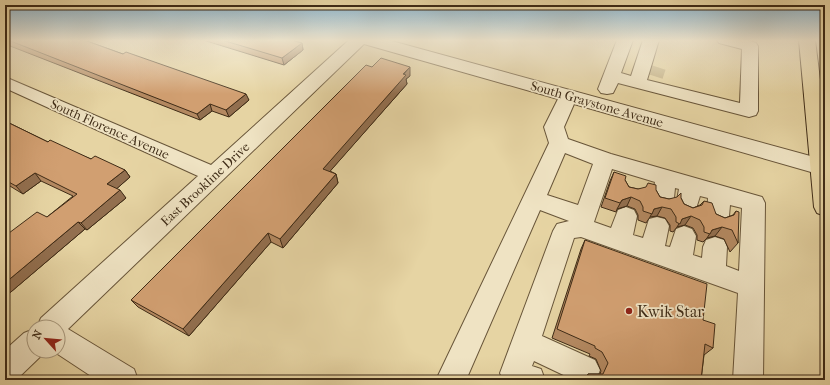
<svg xmlns="http://www.w3.org/2000/svg" width="830" height="385" viewBox="0 0 830 385" font-family="'IM FELL French Canon',serif">
<style>
.lines{fill:none;stroke-linecap:round;stroke-linejoin:round}
.minor-tunnel{stroke:#c4b287;stroke-width:18;stroke-dasharray:18 8;stroke-linecap:butt}
.minor-casing{stroke:#685539;stroke-width:2}
.major-casing{stroke:#3e2b16;stroke-width:2}
.minor{fill:#efe3c3;fill-rule:evenodd}
.major{fill:#e6d4a3;fill-rule:evenodd}
.wall{fill:#b48961;stroke:#3e2b16}
.shaded-wall{fill:#926f4f;stroke:#3e2b16}
.building{fill:#d19f71;stroke:#3e2b16}
.poi-dot{fill:#8f2418;stroke:#efe3c3;stroke-width:1.5}
.labels{text-anchor:middle;dominant-baseline:central;stroke-width:3.5;stroke-linejoin:round;paint-order:stroke}
.street-label{font-size:13px;fill:#3e2b16;stroke:#efe3c3}
.near-poi-label{font-size:16px;fill:#3e2b16;stroke:#efe3c3;text-anchor:start}
</style>
<rect width="100%" height="100%" fill="#e6d4a3"/>
<filter id="stains"><feTurbulence type="fractalNoise" baseFrequency=".005" numOctaves="4"/><feColorMatrix values="0 0 0 0 .2 0 0 0 0 .09 0 0 0 0 .02 0 0 0 .5 -.17"/></filter>
<radialGradient id="worn" r=".72"><stop offset=".6" stop-color="#630" stop-opacity="0"/><stop offset="1" stop-color="#630" stop-opacity=".3"/></radialGradient>
<g class="lines">
<polyline class="minor-tunnel" points="654,76 657,67"/>
<g class="minor-casing">
<g id="minor">
<path d="M349,40H388L825,160V176L574,104L564,127L568,139L611,154L762,197L765,203L763,380H733L738,293L581,237L574,238L542,336L595,360L600,370L596,380H574L534,361L532,366L541,369L545,380H503L500,373L553,231L557,224L569,221L540,210L466,380H436L549,143L544,127L558,99L364,44L68,329L134,369L138,380H97L53,351H58V327H37L41,318L198,176L5,88V77L211,165ZM565,153L593,164L578,205L547,195ZM612,169L655,182L652,198L655,204L663,206L671,204L674,198L675,188L679,189L676,206L679,212L687,215L695,212L700,196L708,198L707,216L710,222L718,225L726,222L729,216L730,205L742,208L739,271L726,266L727,247L724,240L715,237L706,240L703,247L702,258L693,255L696,236L692,229L684,226L676,229L670,247L665,246L669,226L665,219L657,217L649,219L643,238L633,235L637,216L634,210L626,207L618,210L611,228L594,222Z"/>
<polygon points="617,40 633,40 621,73 631,76 643,40 659,40 647,80 740,103 742,49 719,43 717,40 747,40 756,43 758,46 758,111 756,115 749,117 618,83 613,93 607,94 601,93 598,89"/>
<polygon points="34,329 34,351 45,351 44,353 16,380 5,380 5,350 24,333"/>
</g>
</g>
<g class="major-casing">
<polygon id="major" points="799,40 815,40 825,119 825,216 817,213 814,207"/>
</g>
<use href="#minor" class="minor"/>
<use href="#major" class="major"/>
</g>
<g class="wall">
<polygon points="5,40 84,40 249,100 229,117 212,111 200,120 5,44"/>
<polygon points="203,40 291,40 302,43 303,50 284,65"/>
<polygon points="372,67 410,76 406,79 407,84 330,171 336,174 338,183 283,248 271,242 189,336 138,307 131,300"/>
<polygon points="5,121 48,142 91,159 125,170 130,177 116,189 126,198 87,230 85,229 5,297 5,253 8,251 5,250 5,236 47,217 73,196 41,181 23,194 5,183"/>
<polygon points="614,172 625,180 629,187 638,189 656,190 660,197 669,199 681,198 684,204 693,208 700,205 704,201 716,214 725,218 733,215 736,211 738,243 730,252 724,239 715,236 707,238 703,242 697,240 697,235 693,228 685,225 677,227 673,232 670,231 670,225 665,218 657,216 650,217 646,223 638,220 638,215 635,209 627,206 617,209 616,212 601,207 610,181"/>
<polygon points="585,240 703,320 713,348 704,355 701,380 584,380 588,374 600,374 601,371 596,359 589,356 590,354 552,338 581,249"/>
</g>
<g class="shaded-wall">
<polygon points="302,43 303,50 284,65 282,58"/>
<polygon points="410,67 410,76 406,79 407,84 325,177 323,169"/>
<polygon points="246,94 249,100 229,117 226,110"/>
<polygon points="210,104 212,111 200,120 197,114"/>
<polygon points="125,170 130,177 113,192 107,184"/>
<polygon points="35,173 41,181 23,194 16,186"/>
<polygon points="336,174 338,183 283,248 280,239"/>
<polygon points="120,190 126,198 87,230 81,223"/>
<polygon points="631,197 627,206 617,209 622,200"/>
<polygon points="662,207 657,216 650,217 654,209"/>
<polygon points="691,216 685,225 677,227 682,219"/>
<polygon points="78,222 85,229 5,297 5,283"/>
<polygon points="722,227 715,236 707,238 712,230"/>
<polygon points="268,233 271,242 189,336 183,329"/>
</g>
<g class="building">
<polygon points="8,40 84,40 123,54 126,52 246,94 226,110 210,104 197,114"/>
<polygon points="222,40 291,40 302,43 282,58"/>
<polygon points="381,58 410,67 403,74 406,75 323,169 336,174 280,239 268,233 183,329 131,300 366,65 372,67"/>
<polygon points="5,121 48,142 50,140 91,159 95,156 125,170 107,184 120,190 81,223 78,222 5,283 5,253 9,250 5,248 5,236 37,212 47,217 77,194 35,173 16,186 5,180"/>
<polygon points="614,172 626,176 625,180 629,187 638,189 646,187 648,183 656,185 656,190 660,197 669,199 677,197 681,193 681,198 684,204 693,208 702,205 704,201 712,203 716,214 725,218 734,215 736,211 739,212 738,243 732,230 722,227 712,230 710,234 704,232 704,227 700,220 691,216 682,219 680,224 676,222 676,217 671,209 662,207 654,209 652,214 643,211 643,207 640,201 631,197 622,200 620,203 605,198"/>
<polygon points="585,240 707,284 703,320 715,324 713,348 705,344 701,380 587,380 588,374 603,374 608,363 602,352 595,348 595,346 557,329"/>
</g>
<linearGradient id="sky" x2="0" y2="1"><stop stop-color="#88b5d1"/><stop offset="0.43" stop-color="#f4ecd6"/><stop offset="1" stop-color="#f4ecd6" stop-opacity="0"/></linearGradient>
<rect width="830" height="94" fill="url(#sky)"/>
<circle class="poi-dot" cx="629" cy="311" r="4"/>
<g class="labels">
<g class="street-label">
<text transform="translate(597 104) rotate(16)">South Graystone Avenue</text>
<text transform="translate(110 129) rotate(24)">South Florence Avenue</text>
<text transform="translate(205 184) rotate(-43)">East Brookline Drive</text>
</g>
<g class="near-poi-label">
<text x="637" y="311">Kwik Star</text>
</g>
</g>
<rect width="830" height="385" fill="none" stroke="#e6d4a3" stroke-width="20"/>
<rect x="6" y="6" width="818" height="373" fill="none" stroke="#3e2b16" stroke-width="2"/>
<rect x="10" y="10" width="810" height="365" fill="none" stroke="#3e2b16"/>
<g transform="translate(46 339) rotate(297)"><circle r="19" fill="#efe3c3" stroke="#a8997e"/>
<path d="M0-3L7 15L0 10L-7 15Z" fill="#8f2418"/>
<text y="-6" font-size="11" font-weight="bold" text-anchor="middle" fill="#3e2b16">N</text>
</g>
<rect width="100%" height="100%" filter="url(#stains)"/>
<rect width="100%" height="100%" fill="url(#worn)"/>
</svg>
